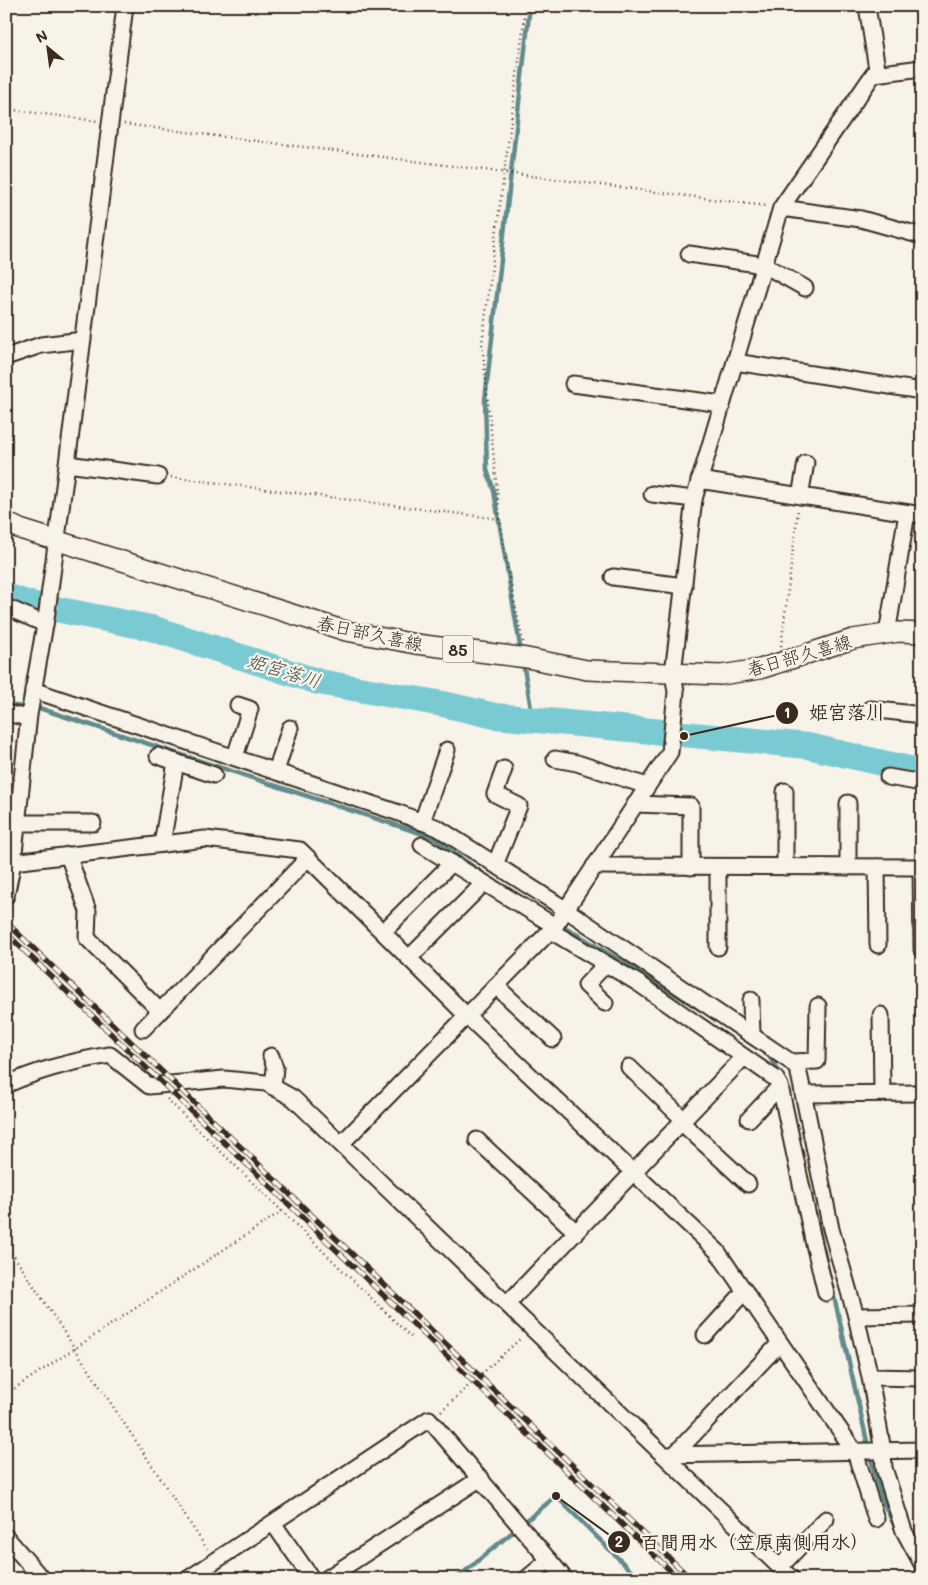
<svg xmlns="http://www.w3.org/2000/svg" width="928" height="1585" viewBox="0 0 928 1585" font-family="Mali,'Klee One',sans-serif">
<style>
.lines{fill:none;stroke-linecap:round;stroke-linejoin:round}
.stream{stroke:#618a8b;stroke-width:4.5}
.river{stroke:#7acad4;stroke-width:26}
.minor-casing{stroke:#3b2a1e;stroke-width:19}
.major-casing{stroke:#3b2a1e;stroke-width:22}
.path{stroke:#3b2a1e;stroke-width:2.5;stroke-dasharray:1 4;stroke-linecap:butt}
.minor{stroke:#f7f3e8;stroke-width:15}
.major{stroke:#f7f3e8;stroke-width:19}
.rail-casing{stroke:#3b2a1e;stroke-width:5.5}
.rail{stroke:#f7f3e8;stroke-width:4;stroke-dasharray:11;stroke-linecap:butt}
.labels{text-anchor:middle;dominant-baseline:central;stroke-width:4.5;stroke-linejoin:round;paint-order:stroke}
.shield{fill:#f7f3e8;stroke:#73665b;stroke-width:1}
.shield-label{font-size:16px;font-weight:bold;fill:#3b2a1e}
.street-label{font-size:18px;fill:#3b2a1e;stroke:#f7f3e8}
.water-label{font-size:19px;font-style:italic;fill:#4b524c;stroke:#f7f3e8}
.leader{fill:none;stroke:#3b2a1e;stroke-width:2}
.callout-dot{fill:#3b2a1e;stroke:#f7f3e8;stroke-width:2}
.mark-label{font-size:15px;text-anchor:middle;font-weight:bold;fill:#fff}
.callout-label{font-size:19px;text-anchor:middle;font-weight:bold;fill:#3b2a1e;stroke:#f7f3e8;stroke-width:4.5;stroke-linejoin:round;paint-order:stroke}
</style>
<rect width="100%" height="100%" fill="#f7f3e8"/>
<filter id="ink" filterUnits="userSpaceOnUse"><feTurbulence type="fractalNoise" baseFrequency=".02" numOctaves="2"/><feDisplacementMap in="SourceGraphic" scale="10" xChannelSelector="R" yChannelSelector="G"/><feConvolveMatrix kernelMatrix="1 2 1 2 8 2 1 2 1" color-interpolation-filters="sRGB"/></filter>
<g filter="url(#ink)">
<g class="lines">
<g class="stream">
<polyline points="521,652 494,491 487,470 485,400 530,6"/>
<polyline points="523,662 533,720"/>
<polyline points="6,705 42,709 432,837 491,879"/>
<polyline points="560,924 701,1010"/>
<polyline points="768,1054 783,1079"/>
<polyline points="815,1213 874,1472 883,1502 896,1529"/>
<polyline points="916,1567 922,1577"/>
<polyline points="456,1579 556,1496 639,1579"/>
</g>
<polyline class="river" points="6,596 30,604 151,628 319,682 443,704 495,716 808,746 922,772"/>
<g class="minor-casing">
<g id="minor">
<polyline points="874,74 922,68"/>
<polyline points="781,208 861,219 922,236"/>
<polyline points="689,254 764,265 805,288"/>
<polyline points="6,357 41,345 83,340"/>
<polyline points="735,362 922,391"/>
<polyline points="573,384 722,404"/>
<polyline points="67,464 158,476"/>
<polyline points="699,480 922,515"/>
<polyline points="652,494 694,499"/>
<polyline points="800,496 806,463"/>
<polyline points="613,577 684,586"/>
<polyline points="6,607 45,624"/>
<polyline points="887,634 907,513"/>
<polyline points="33,690 399,813 438,828 565,909 791,1062 798,1070 800,1078 831,1229 856,1316 870,1377 883,1451 884,1468 904,1531 922,1564"/>
<polyline points="870,709 922,715"/>
<polyline points="6,713 28,718"/>
<polyline points="158,756 214,775"/>
<polyline points="235,757 250,709 238,705"/>
<polyline points="555,759 577,763 647,786"/>
<polyline points="276,771 290,728"/>
<polyline points="888,777 922,783"/>
<polyline points="635,804 691,806 691,867"/>
<polyline points="422,822 447,750"/>
<polyline points="16,823 93,823"/>
<polyline points="162,844 176,762"/>
<polyline points="422,845 555,926"/>
<polyline points="68,855 88,911 87,938 160,1011"/>
<polyline points="13,862 205,839 300,850 467,1016 717,1251 855,1452 876,1519"/>
<polyline points="495,865 519,806 495,794 504,769"/>
<polyline points="594,866 922,867"/>
<polyline points="785,867 785,791"/>
<polyline points="848,867 848,803"/>
<polyline points="877,867 878,945"/>
<polyline points="921,867 922,950"/>
<polyline points="6,896 13,862 29,715 46,619 67,464 125,6"/>
<polyline points="551,931 638,983 776,1079 780,1086 813,1240 826,1293"/>
<polyline points="383,932 452,863"/>
<polyline points="718,947 718,867"/>
<polyline points="409,958 484,883"/>
<polyline points="496,986 553,1039"/>
<polyline points="751,1000 752,1035"/>
<polyline points="605,1003 586,985 606,964"/>
<polyline points="881,1015 882,1093"/>
<polyline points="143,1029 308,858"/>
<polyline points="271,1056 275,1068 273,1087"/>
<polyline points="791,1062 817,1061 818,1006"/>
<polyline points="629,1067 684,1120"/>
<path d="M6,1085C40,1069 73,1061 110,1055L149,1086L224,1079L266,1083L293,1098L792,1579"/>
<polyline points="803,1094 922,1093"/>
<polyline points="749,1119 780,1086"/>
<polyline points="681,1122 748,1184"/>
<polyline points="477,1140 576,1232"/>
<polyline points="342,1143 555,926 670,752 676,692 673,673 694,499 781,208 877,69 867,6"/>
<polyline points="507,1304 744,1057"/>
<polyline points="856,1316 922,1315"/>
<polyline points="705,1335 745,1291"/>
<polyline points="870,1377 922,1378"/>
<polyline points="664,1455 922,1450"/>
<polyline points="674,1455 780,1343"/>
<polyline points="273,1523 312,1579"/>
<polyline points="6,1537 42,1579"/>
<polyline points="780,1567 826,1519"/>
<polyline points="188,1579 429,1419 565,1579"/>
<polyline points="326,1579 481,1478"/>
<polyline points="526,1579 549,1560"/>
</g>
</g>
<g class="major-casing">
<polyline id="major" points="6,522 20,529 346,631 416,644 527,658 587,670 721,675 760,669 853,639 899,632 922,633"/>
</g>
<g class="path">
<polyline points="6,109 97,121"/>
<polyline points="124,124 766,206"/>
<polyline points="171,477 500,519"/>
<polyline points="523,642 508,573 500,519 482,343 526,6"/>
<polyline points="781,646 798,510"/>
<polyline points="167,1099 411,1337"/>
<polyline points="6,1244 207,1549"/>
<polyline points="6,1394 282,1211"/>
<polyline points="441,1411 521,1338"/>
</g>
<use href="#minor" class="minor"/>
<use href="#major" class="major"/>
<g class="rail-casing">
<g id="rail">
<polyline points="6,922 691,1579"/>
<polyline points="6,933 679,1579"/>
</g>
</g>
<use href="#rail" class="rail"/>
</g>
</g>
<g class="labels">
<rect class="shield" x="443" y="635.5" width="30" height="27" rx="4"/>
<g class="shield-label">
<text x="458" y="649">85</text>
</g>
<g class="street-label">
<text transform="translate(370 633) rotate(12)">春日部久喜線</text>
<text transform="translate(799 655) rotate(-16)">春日部久喜線</text>
</g>
<g class="water-label">
<text transform="translate(284 670) rotate(17)">姫宮落川</text>
</g>
</g>
<path class="leader" d="M684 736L787 713M556 1496L619 1542"/>
<g class="callout-dot">
<circle cx="684" cy="736" r="5"/>
<circle cx="556" cy="1496" r="5"/>
<circle cx="787" cy="713" r="12"/>
<circle cx="619" cy="1542" r="12"/>
</g>
<g class="mark-label">
<text x="787" y="718">1</text>
<text x="619" y="1547">2</text>
</g>
<g class="callout-label">
<text x="847" y="719">姫宮落川</text>
<text x="755" y="1549">百間用水（笠原南側用水）</text>
</g>
<rect width="928" height="1585" fill="none" stroke="#f7f3e8" stroke-width="25"/>
<rect x="12" y="12" width="903" height="1560" fill="none" stroke="#3b2a1e" stroke-width="2" filter="url(#ink)"/>
<g transform="translate(48 48) rotate(331)" stroke="#f7f3e8" stroke-width="4" paint-order="stroke">
<path d="M0-4L9 19L0 12L-9 19Z" fill="#3b2a1e"/>
<text y="-8" font-size="14" font-weight="bold" text-anchor="middle" fill="#3b2a1e">N</text>
</g>
</svg>
